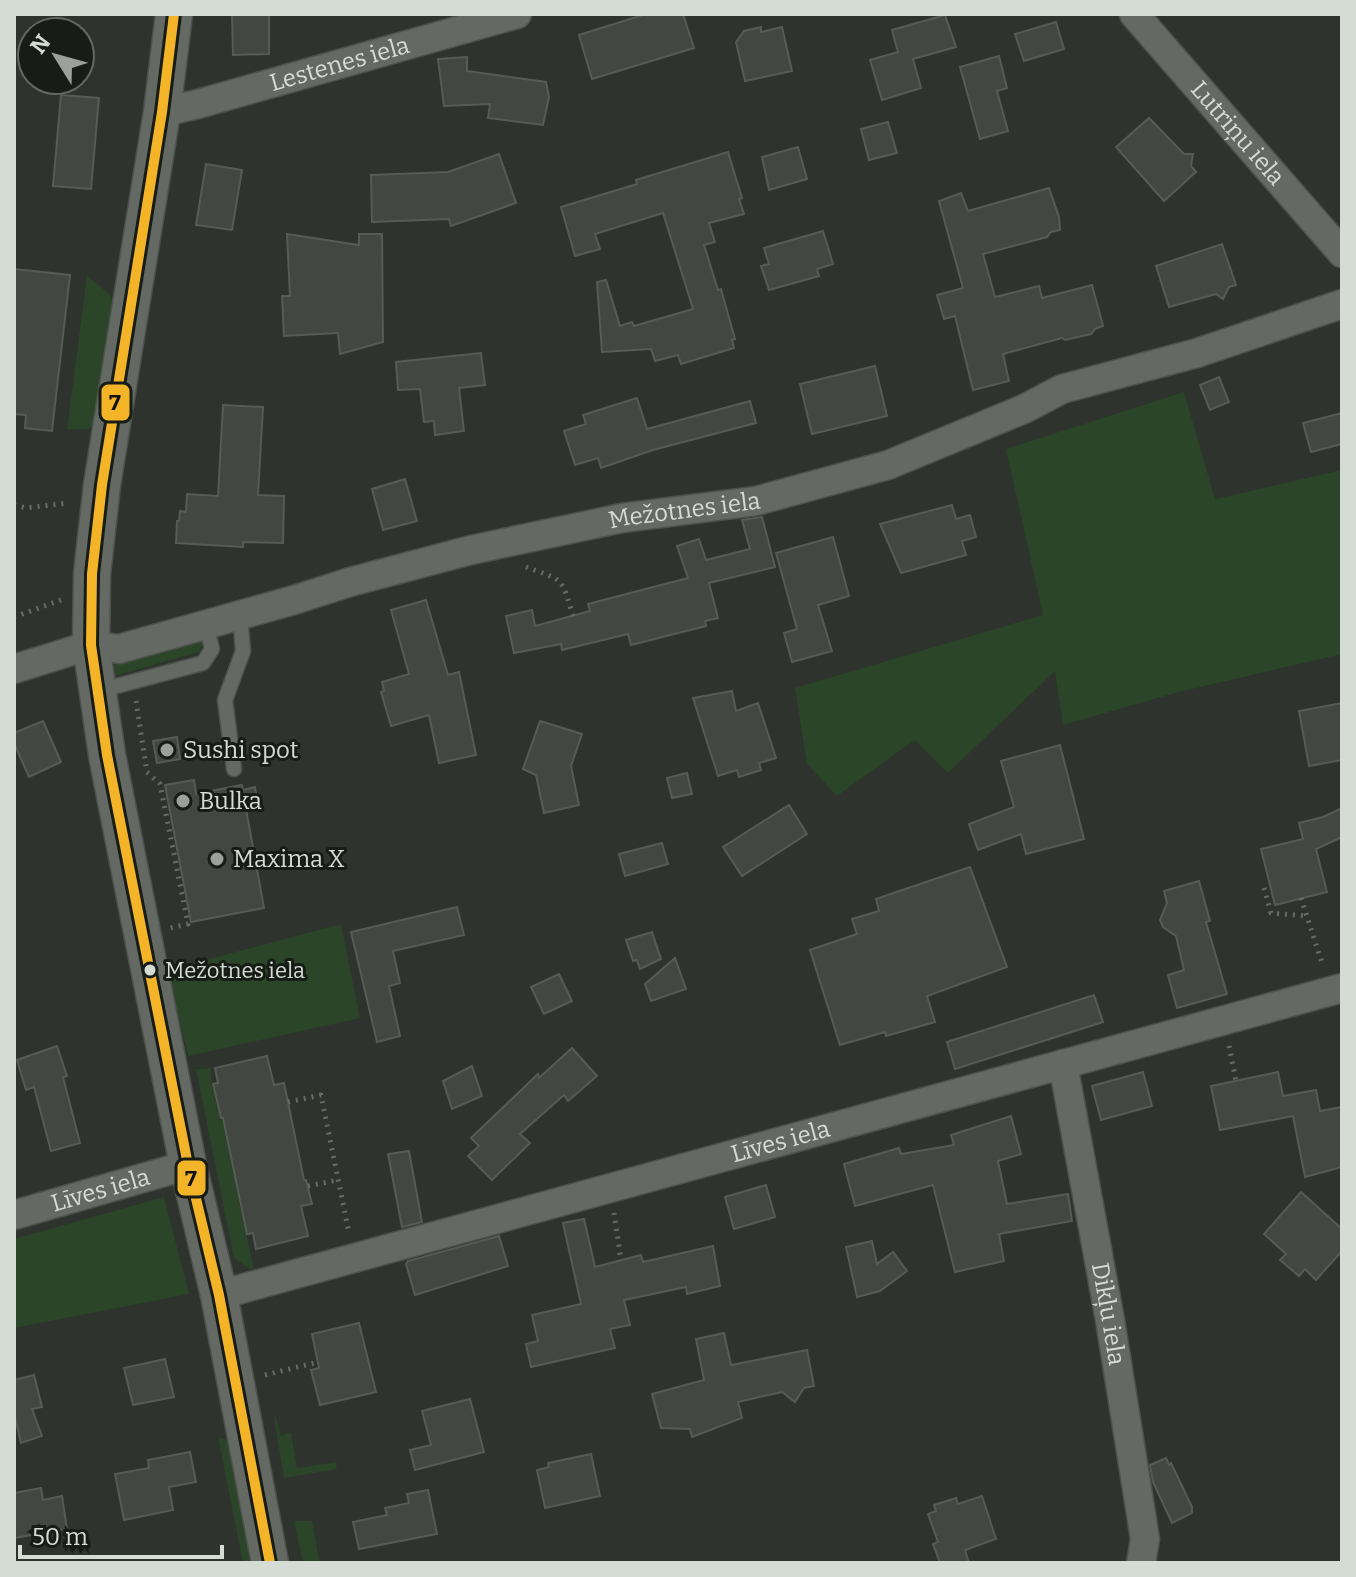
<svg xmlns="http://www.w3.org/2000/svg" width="1356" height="1577" viewBox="0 0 1356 1577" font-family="Bitter,serif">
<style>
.green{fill:#2a4527}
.building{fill:#434742;stroke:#565b55;stroke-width:2}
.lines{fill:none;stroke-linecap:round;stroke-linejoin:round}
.service-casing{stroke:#4c514b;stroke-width:17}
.minor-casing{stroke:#4c514b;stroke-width:31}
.tertiary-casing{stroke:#4c514b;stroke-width:39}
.path{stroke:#686c68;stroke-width:5;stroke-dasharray:2 6;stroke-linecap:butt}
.service{stroke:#646963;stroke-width:14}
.minor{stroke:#646963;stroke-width:28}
.tertiary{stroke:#646963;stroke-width:36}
.bus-1-casing{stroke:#171c16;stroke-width:16}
.bus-1{stroke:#f4b427;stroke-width:10}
.poi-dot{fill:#9ba19a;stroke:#171c16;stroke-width:3}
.bus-dot{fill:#d5dcd4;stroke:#171c16;stroke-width:3}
.labels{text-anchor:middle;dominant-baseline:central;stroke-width:6;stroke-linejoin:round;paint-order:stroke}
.bus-label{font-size:22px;fill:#d5dcd4;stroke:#171c16;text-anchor:start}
.street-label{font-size:24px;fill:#d5dcd4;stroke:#171c16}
.poi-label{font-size:24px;fill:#d5dcd4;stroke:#171c16;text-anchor:start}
.line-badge{stroke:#171c16;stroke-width:3}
.pale-badge-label{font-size:22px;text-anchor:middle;font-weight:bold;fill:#111}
</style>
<rect width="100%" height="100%" fill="#2e332d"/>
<g class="green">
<polygon points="87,275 109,294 114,306 100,420 88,429 67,429"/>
<polygon points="1184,392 1215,499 1342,470 1342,654 1175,693 1063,725 1055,671 948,773 915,740 837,796 807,764 795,688 1043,615 1006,449"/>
<polygon points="198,639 203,642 199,652 111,677 116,661"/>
<polygon points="341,924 360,1018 188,1056 168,970"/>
<polygon points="211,1068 211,1083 220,1120 227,1119 232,1141 227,1143 234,1176 240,1175 244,1197 238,1199 254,1268 250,1269 234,1258 196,1069"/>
<polygon points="164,1197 189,1294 14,1328 14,1239"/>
<polygon points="274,1417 276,1417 281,1436 291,1432 297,1468 336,1462 337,1469 284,1478"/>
<polygon points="218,1437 230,1441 254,1563 243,1563"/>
<polygon points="294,1521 312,1521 320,1563 303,1563"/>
</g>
<g class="building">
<polygon points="232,14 269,14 269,54 233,55"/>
<polygon points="646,14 683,14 694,48 592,79 579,35"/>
<polygon points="945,15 956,47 913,59 921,88 882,100 870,60 898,52 892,30"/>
<polygon points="1056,22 1064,49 1024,61 1015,34"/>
<polygon points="761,27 761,32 782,27 792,71 745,81 736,42 744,31"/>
<polygon points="999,56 1007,88 997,91 1008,131 980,139 960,67"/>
<polygon points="467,57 467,71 546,82 549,97 543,125 488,118 490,104 444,106 438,59"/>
<polygon points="61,95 99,98 91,189 53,186"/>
<polygon points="1149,118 1184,154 1193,154 1191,166 1196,172 1164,201 1116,147"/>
<polygon points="888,122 897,153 869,160 861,129"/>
<polygon points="798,147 807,179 769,190 762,157"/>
<polygon points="728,152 742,198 739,199 744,214 709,223 715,242 704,245 718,290 721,289 735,339 732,340 734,348 681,364 678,355 655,361 651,349 602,352 597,282 606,280 620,326 632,322 634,326 693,309 663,213 595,234 600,249 575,256 561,207 637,184 636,180"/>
<polygon points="499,154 516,203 451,226 449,219 372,222 371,175 448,172"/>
<polygon points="206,164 242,170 232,230 196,225"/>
<polygon points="1049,188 1059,217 1060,230 1051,232 1047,237 983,254 995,297 1039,286 1042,298 1092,285 1103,326 1095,329 1091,334 1065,340 1062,338 1003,354 1009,381 973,390 955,316 944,319 937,295 963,288 939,201 961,193 968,211"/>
<polygon points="823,231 833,264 817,269 819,276 769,290 761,266 769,264 764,248"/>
<polygon points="287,234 359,245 359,234 382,234 383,342 340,354 338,333 284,336 282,296 290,296"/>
<polygon points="1222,244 1236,285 1229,287 1223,299 1216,294 1169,307 1156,266"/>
<polygon points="14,269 70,275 52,431 25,428 26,415 14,414"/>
<polygon points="481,353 485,385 459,388 464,431 435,435 434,421 424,422 420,389 398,390 396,362"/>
<polygon points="875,366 887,416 812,434 800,384"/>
<polygon points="1219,377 1229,402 1210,410 1200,385"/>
<polygon points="637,398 647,429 750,401 756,423 653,450 601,468 598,458 575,465 564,431 586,424 583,415"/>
<polygon points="223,405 263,407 258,495 284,496 283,543 243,542 243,547 176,543 177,521 179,521 180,511 186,512 187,494 218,496"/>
<polygon points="1342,413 1342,444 1311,452 1303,423"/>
<polygon points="405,479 417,521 383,530 372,489"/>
<polygon points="952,505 956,519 970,515 976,537 962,541 966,555 901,573 880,524"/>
<polygon points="762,517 775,567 709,583 718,618 705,621 706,626 631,645 628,634 562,650 561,644 514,653 506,616 532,610 535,626 590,611 588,604 688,578 677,546 699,539 706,560 750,549 742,520"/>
<polygon points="833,537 849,596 818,605 832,651 792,662 784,633 797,629 776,553"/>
<polygon points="426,600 448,675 459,672 476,755 439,763 429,715 391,726 381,692 384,691 382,682 409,674 391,610"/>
<polygon points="732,691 736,711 758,703 776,758 759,763 761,770 739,777 737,770 718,776 693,698"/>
<polygon points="1342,703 1342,760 1309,766 1299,711"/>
<polygon points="43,721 61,762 29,777 14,743 14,733"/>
<polygon points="540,721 582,734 571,766 579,805 544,813 536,775 523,769"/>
<polygon points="177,737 180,759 157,763 153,741"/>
<polygon points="1060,745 1084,839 1026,854 1021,834 978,850 969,824 1014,807 1001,761"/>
<polygon points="687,773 692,794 672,798 667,778"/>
<polygon points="194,780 196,794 242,785 243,790 255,787 258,807 246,809 264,908 191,922 165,785"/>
<polygon points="789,805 807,834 742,876 723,847"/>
<polygon points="1342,808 1342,837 1316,849 1327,892 1275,905 1261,849 1303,839 1299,823 1323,817"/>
<polygon points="662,843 668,864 625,876 619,854"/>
<polygon points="970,867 1007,967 927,996 935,1022 886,1036 885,1032 840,1045 810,950 857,934 852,919 879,911 876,899"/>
<polygon points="1199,881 1210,921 1206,922 1227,994 1177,1008 1168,975 1184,970 1176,936 1163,927 1160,920 1167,903 1164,891"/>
<polygon points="457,907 464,935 393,951 400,983 389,986 400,1036 377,1042 351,932"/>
<polygon points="652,932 661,959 640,969 637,960 633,961 626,940"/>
<polygon points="675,958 686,989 651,1001 645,984"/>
<polygon points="559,974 572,1001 544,1014 531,987"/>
<polygon points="1094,995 1103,1022 955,1069 947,1042"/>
<polygon points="57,1046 67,1076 63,1077 80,1143 51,1151 34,1087 26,1090 17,1060"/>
<polygon points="572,1048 597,1076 568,1101 564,1095 520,1134 530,1143 492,1180 468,1156 479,1146 471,1138 538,1074 539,1078"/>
<polygon points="267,1056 274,1085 284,1083 304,1180 306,1180 312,1204 301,1206 308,1236 256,1249 253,1233 247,1234 223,1118 221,1118 213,1084 218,1083 215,1068"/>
<polygon points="472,1066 482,1096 452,1109 443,1081"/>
<polygon points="1143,1072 1152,1106 1101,1120 1092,1086"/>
<polygon points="1278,1072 1283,1096 1316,1090 1320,1111 1342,1107 1342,1167 1305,1177 1293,1116 1220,1130 1211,1086"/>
<polygon points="1011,1116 1021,1154 998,1161 1007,1204 1068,1194 1072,1221 999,1234 1004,1261 955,1272 933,1185 855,1206 844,1164 899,1148 901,1154 954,1145 951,1135"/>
<polygon points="409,1151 422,1222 402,1227 388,1154"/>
<polygon points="766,1185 775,1217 734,1229 725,1197"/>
<polygon points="1301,1192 1342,1229 1342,1251 1316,1280 1305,1269 1299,1276 1280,1260 1286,1254 1264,1234"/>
<polygon points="584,1219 595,1267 641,1255 643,1262 713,1246 720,1286 687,1294 686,1287 624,1300 630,1325 610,1329 615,1348 531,1367 526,1344 538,1341 532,1315 581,1304 563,1223"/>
<polygon points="499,1236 508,1266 415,1295 406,1264 408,1261"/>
<polygon points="872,1241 877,1264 893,1252 907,1271 880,1291 857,1297 846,1247"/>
<polygon points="359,1323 376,1392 320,1405 311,1370 319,1368 312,1334"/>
<polygon points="724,1333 731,1365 807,1350 814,1386 804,1388 795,1402 782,1392 738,1402 742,1418 692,1437 690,1429 661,1428 652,1394 704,1380 696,1339"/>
<polygon points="165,1359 174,1397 133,1405 124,1368"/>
<polygon points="34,1375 42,1407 32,1409 42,1436 21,1443 14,1413 14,1380"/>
<polygon points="470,1399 484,1452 415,1470 410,1450 431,1445 422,1411"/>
<polygon points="190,1452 196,1482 169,1487 173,1510 124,1520 115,1474 149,1468 148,1460"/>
<polygon points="591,1454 600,1496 545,1508 537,1470 549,1467 548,1463"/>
<polygon points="1166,1458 1169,1465 1171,1463 1192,1507 1192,1513 1172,1523 1153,1482 1150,1465"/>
<polygon points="41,1488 43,1500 62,1496 67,1529 14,1538 14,1493"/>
<polygon points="428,1490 437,1534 359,1549 353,1522 387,1515 385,1508 409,1503 407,1494"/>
<polygon points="982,1496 996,1539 965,1550 969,1563 940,1563 933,1544 938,1542 928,1514 936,1511 934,1505 956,1498 958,1504"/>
</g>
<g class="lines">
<g class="service-casing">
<g id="service">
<polyline points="98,691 203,663 212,649 206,625"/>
<polyline points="234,769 225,700 243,651 240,616"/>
</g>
</g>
<g class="minor-casing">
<g id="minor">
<path id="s1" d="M1134,14L1342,253"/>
<path id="s2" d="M162,112L198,104L517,14"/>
<path id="s3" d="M14,669L91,645L119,649L294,600L350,582L471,550L622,518L756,501L888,465L1024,409L1062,389L1197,353L1342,304"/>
<path id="s4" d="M1063,1064L1110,1320L1145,1539L1141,1563"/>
<path id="s5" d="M14,1215L188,1165"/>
<path id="s6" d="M219,1295L1342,988"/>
</g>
</g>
<g class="tertiary-casing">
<polyline id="tertiary" points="174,14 162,112 102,485 92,574 91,645 107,755 188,1165 219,1295 270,1563"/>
</g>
<g class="path">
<polyline points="14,505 26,508 68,503"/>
<path d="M526,567C564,581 561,576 573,616"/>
<polyline points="14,617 61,600"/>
<polyline points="136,701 147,772 160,784 188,924 170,928"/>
<polyline points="1264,888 1271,913 1307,916"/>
<polyline points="1301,898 1323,966"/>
<polyline points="1229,1046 1236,1081"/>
<polyline points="288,1102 321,1095 349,1233"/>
<polyline points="308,1186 338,1180"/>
<polyline points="614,1213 621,1260"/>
<polyline points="265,1375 318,1362"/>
</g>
<use href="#service" class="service"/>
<use href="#minor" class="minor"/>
<use href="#tertiary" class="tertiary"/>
<g class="bus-1-casing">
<polyline id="bus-1" points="174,14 162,112 102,485 92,574 91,645 107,755 188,1165 219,1295 270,1563"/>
</g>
<use href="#bus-1" class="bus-1"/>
</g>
<g class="poi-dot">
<circle cx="167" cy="750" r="8"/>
<circle cx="183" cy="801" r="8"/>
<circle cx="217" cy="859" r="8"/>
</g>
<circle class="bus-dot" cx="150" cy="970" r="7"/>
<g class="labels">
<g class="bus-label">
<text x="165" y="970">Mežotnes iela</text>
</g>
<g class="street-label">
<text stroke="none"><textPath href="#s2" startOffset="184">Lestenes iela</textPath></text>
<text stroke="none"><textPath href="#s1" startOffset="158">Lutriņu iela</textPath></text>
<text stroke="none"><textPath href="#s3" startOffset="692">Mežotnes iela</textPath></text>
<text stroke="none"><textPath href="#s6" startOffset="582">Līves iela</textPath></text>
<text stroke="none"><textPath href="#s5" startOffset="90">Līves iela</textPath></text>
<text stroke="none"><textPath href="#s4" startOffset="254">Dikļu iela</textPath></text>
</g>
<g class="poi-label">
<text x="183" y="750">Sushi spot</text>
<text x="199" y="801">Bulka</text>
<text x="233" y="859">Maxima X</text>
</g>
</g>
<g class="line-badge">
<rect x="100" y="383" width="31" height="39" rx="8" fill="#f4b427"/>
<rect x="176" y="1159" width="31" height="38" rx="8" fill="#f4b427"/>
</g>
<g class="pale-badge-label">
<text x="115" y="410">7</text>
<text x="191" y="1186">7</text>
</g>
<rect width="1356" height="1577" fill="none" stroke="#d5dcd4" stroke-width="32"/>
<g transform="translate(56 56) rotate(307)"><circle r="38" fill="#171c16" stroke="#636962" stroke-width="2"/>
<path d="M0-6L14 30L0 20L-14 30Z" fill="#9ba19a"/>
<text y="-12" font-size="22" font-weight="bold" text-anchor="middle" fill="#d5dcd4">N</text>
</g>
<path d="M20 1545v12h202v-12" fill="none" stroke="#d5dcd4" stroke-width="4"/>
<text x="32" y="1545" font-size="24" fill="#d5dcd4" stroke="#171c16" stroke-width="6" paint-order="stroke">50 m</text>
</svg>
